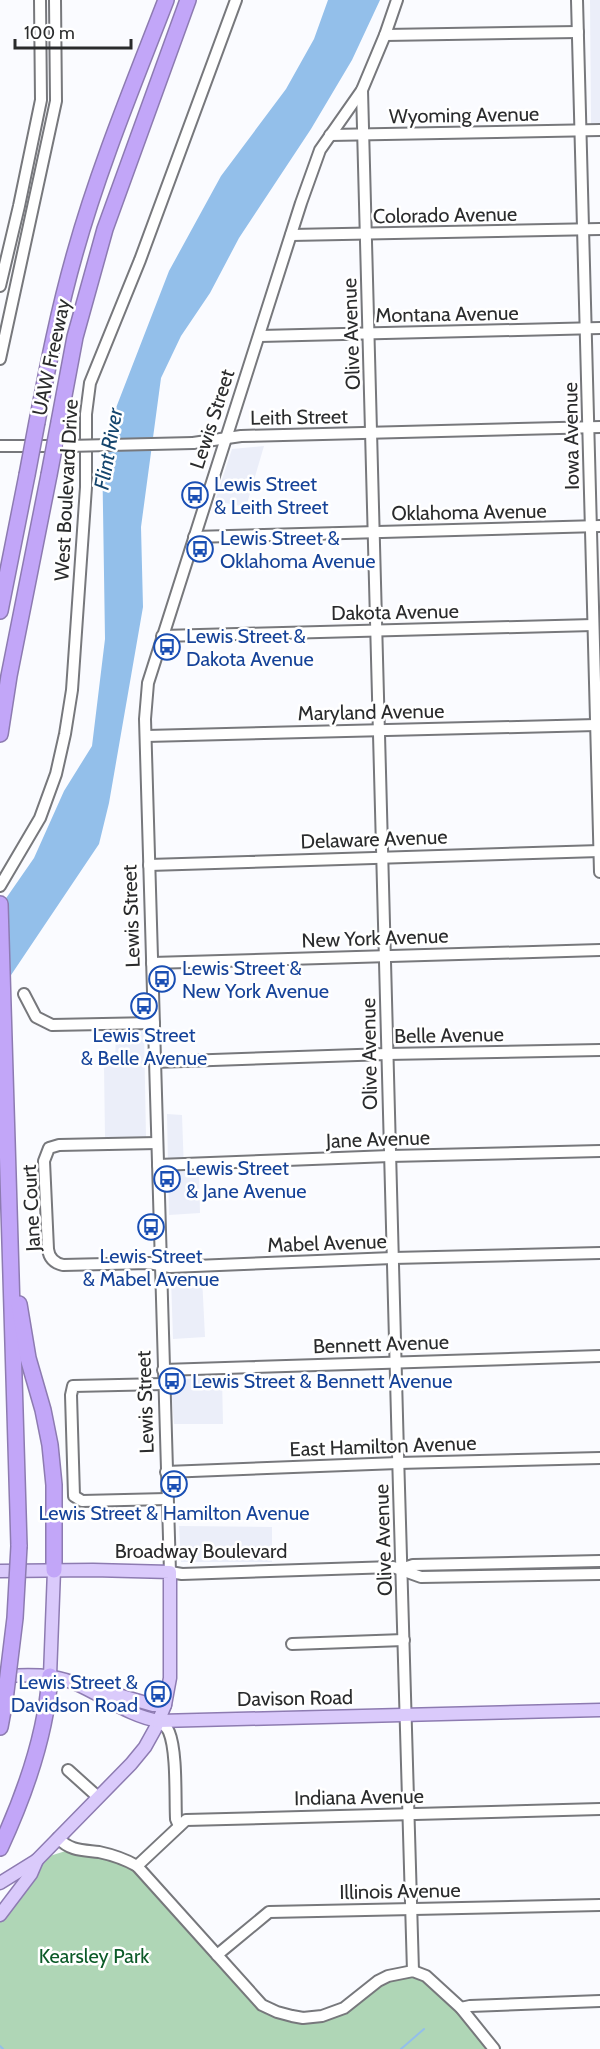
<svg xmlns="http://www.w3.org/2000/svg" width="600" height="2049" viewBox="0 0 600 2049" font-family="Cabin,sans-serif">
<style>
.built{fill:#ebeef9}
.green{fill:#afd6b6}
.water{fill:#93bfea}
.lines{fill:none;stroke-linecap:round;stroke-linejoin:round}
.stream{stroke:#93bfea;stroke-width:2}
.minor-casing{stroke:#77787c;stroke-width:14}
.major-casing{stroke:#8d7bb1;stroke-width:15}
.highway-casing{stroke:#8d7bb1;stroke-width:18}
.minor{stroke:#fff;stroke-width:10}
.major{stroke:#dacafb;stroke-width:12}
.highway{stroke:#c2a6f8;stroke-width:15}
.minor-bridge-casing{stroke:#77787c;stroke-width:14;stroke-linecap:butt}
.highway-bridge-casing{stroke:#8d7bb1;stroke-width:18;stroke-linecap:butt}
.minor-bridge{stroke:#fff;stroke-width:10}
.highway-bridge{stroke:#c2a6f8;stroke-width:15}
.labels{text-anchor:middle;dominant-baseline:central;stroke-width:5;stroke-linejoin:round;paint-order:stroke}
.street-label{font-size:20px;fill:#2a2b2c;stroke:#fff}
.transit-label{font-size:20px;fill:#164399;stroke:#fff;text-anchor:start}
.park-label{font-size:20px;fill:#0b5a28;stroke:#fff}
.water-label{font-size:21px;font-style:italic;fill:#14456d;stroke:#fff}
</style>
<rect width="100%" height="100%" fill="#fafbff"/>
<g class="built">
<polygon points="590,0 600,0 600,124 591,124"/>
<polygon points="264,446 246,507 215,501 232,449"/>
<polygon points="144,1030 146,1137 105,1137 104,1066 115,1065 116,1032"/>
<polygon points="167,1114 182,1115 184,1171 199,1172 200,1213 169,1215"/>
<polygon points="202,1277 205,1337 173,1339 171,1278"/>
<polygon points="222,1378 223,1424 174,1424 171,1387 177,1379"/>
<polygon points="179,1526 272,1527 272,1562 181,1562"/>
</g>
<polygon class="green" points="72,1849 129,1861 262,2005 277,2012 329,2014 388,1976 426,1976 494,2049 0,2049 0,1919 37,1860"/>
<polygon class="water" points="328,0 380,0 352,60 311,129 239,238 210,293 181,336 161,378 141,527 143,607 109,803 99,844 3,987 0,907 34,858 64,791 92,746 105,639 102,444 169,271 221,176 286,89 314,39"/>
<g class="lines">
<g class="stream">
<polyline points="0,2046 3,2049"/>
<polyline points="401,2049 424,2029"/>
</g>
<g class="minor-casing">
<g id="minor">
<polyline points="397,0 385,35 362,90 320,150 301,203 148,683 145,719 170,1572 182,1574 393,1567 421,1577 600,1574"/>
<polyline points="577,0 600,872"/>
<polyline points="385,35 578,32"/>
<polyline points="362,90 398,1454 413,1971"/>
<polyline points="330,135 600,130"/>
<polyline points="291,235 600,229"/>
<polyline points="0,286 19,206 41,100 40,0"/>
<polyline points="260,336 600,328"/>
<polyline points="0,359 56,101 55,0"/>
<polyline points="193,443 241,436 600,427"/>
<polyline points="0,446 60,446"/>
<polyline points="194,537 600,526"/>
<polyline points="162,636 593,625"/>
<polyline points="146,736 596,725"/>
<polyline points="149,865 600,851"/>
<polyline points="0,886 40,818 56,774 65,734 72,690 86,487 86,414 90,383 140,260 236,0"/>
<polyline points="152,963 600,950"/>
<polyline points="24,994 36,1017 52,1025 154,1023"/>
<polyline points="155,1062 387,1054 600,1050"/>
<path d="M157,1143L59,1145L49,1148L44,1161L48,1249C49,1258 54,1263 63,1265L149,1263L170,1267L393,1258L600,1253"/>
<polyline points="158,1165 390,1156 600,1151"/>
<polyline points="163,1370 600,1356"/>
<polyline points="164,1384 73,1386 71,1395 74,1496 82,1501 167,1499"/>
<polyline points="166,1472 398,1463 600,1458"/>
<polyline points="401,1569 413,1565 600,1561"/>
<polyline points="292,1644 404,1640"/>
<path d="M159,1721C163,1724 167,1727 169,1732C177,1751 175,1797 176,1819L179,1826"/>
<polyline points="68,1770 98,1797"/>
<path d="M58,1838C70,1851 83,1850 99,1852C113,1855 125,1859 137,1866L262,2005L277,2012L292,2016L303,2018L322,2016L344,2008L378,1981L388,1976L413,1971L426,1976L461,2008L494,2049"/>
<polyline points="137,1866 186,1820 600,1809"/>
<polyline points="217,1955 269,1912 600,1905"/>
<polyline points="461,2008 470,2006 600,2001"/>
</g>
</g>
<g class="major-casing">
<g id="major">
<polyline points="0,1571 93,1570 170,1572 170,1678 165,1705 155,1729 145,1747 131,1764 37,1860 0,1883"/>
<path d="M0,1676C25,1675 50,1673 74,1683C103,1695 128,1716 159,1721L600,1710"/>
<polyline points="50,1676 54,1570"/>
<polyline points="94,1688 153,1705 165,1705"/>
<polyline points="0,1915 31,1874 37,1860"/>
</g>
</g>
<g class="highway-casing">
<g id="highway">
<path d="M37,422C48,365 59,309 75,253C99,167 134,83 166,0"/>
<polyline points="59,422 75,337 105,229 188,0"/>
<polyline points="0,611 27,475"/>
<polyline points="0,734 9,676 49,475"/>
<polyline points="0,904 19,1546"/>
<polyline points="19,1304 28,1358 43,1410 50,1445 54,1485 54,1570"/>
<polyline points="0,1727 5,1700"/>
<path d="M0,1848C25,1794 46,1736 50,1676"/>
</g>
</g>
<use href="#minor" class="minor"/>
<use href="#major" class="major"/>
<use href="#highway" class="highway"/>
<g class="minor-bridge-casing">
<polyline id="minor-bridge" points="68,446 193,443"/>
</g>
<g class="highway-bridge-casing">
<g id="highway-bridge">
<polyline points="27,475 37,422"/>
<polyline points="49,475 59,422"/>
<polyline points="5,1700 15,1618 19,1546"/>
</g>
</g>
<use href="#minor-bridge" class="minor-bridge"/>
<use href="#highway-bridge" class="highway-bridge"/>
</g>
<defs>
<g id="bus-ring" transform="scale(1.35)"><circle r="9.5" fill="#fff" stroke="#1a4fb4" stroke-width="1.5"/><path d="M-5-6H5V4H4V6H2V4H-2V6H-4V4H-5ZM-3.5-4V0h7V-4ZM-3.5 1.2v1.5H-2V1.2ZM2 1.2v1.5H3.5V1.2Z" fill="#1a4fb4"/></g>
</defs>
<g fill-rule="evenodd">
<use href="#bus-ring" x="195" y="495"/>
<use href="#bus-ring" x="200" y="549"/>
<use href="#bus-ring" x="167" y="647"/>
<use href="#bus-ring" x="162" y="979"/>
<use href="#bus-ring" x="144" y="1006"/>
<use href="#bus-ring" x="167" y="1179"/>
<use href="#bus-ring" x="151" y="1227"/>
<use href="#bus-ring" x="172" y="1381"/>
<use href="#bus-ring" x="174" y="1484"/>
<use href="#bus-ring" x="158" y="1694"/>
</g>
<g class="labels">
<g class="street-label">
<text transform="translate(464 115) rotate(-1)">Wyoming Avenue</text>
<text transform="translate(445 215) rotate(-1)">Colorado Avenue</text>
<text transform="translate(447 314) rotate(-1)">Montana Avenue</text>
<text transform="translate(351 334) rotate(-92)">Olive Avenue</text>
<text transform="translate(51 357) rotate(-78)">UAW Freeway</text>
<text transform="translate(299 417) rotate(-1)">Leith Street</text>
<text transform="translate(212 419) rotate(-72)">Lewis Street</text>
<text transform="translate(571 436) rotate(-91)">Iowa Avenue</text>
<text transform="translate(66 490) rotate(-87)">West Boulevard Drive</text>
<text transform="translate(469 512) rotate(-1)">Oklahoma Avenue</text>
<text transform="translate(395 612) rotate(-1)">Dakota Avenue</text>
<text transform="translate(371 712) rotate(-1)">Maryland Avenue</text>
<text transform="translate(374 839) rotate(-2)">Delaware Avenue</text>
<text transform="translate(131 916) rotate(-92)">Lewis Street</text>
<text transform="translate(375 938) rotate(-2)">New York Avenue</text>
<text transform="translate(449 1035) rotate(-1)">Belle Avenue</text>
<text transform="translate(369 1054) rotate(-91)">Olive Avenue</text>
<text transform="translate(378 1139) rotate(-2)">Jane Avenue</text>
<text transform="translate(31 1208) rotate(-93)">Jane Court</text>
<text transform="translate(327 1243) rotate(-2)">Mabel Avenue</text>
<text transform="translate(381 1344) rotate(-2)">Bennett Avenue</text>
<text transform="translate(145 1402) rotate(-92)">Lewis Street</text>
<text transform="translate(383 1446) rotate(-2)">East Hamilton Avenue</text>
<text transform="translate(383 1540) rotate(-92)">Olive Avenue</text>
<text x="201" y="1551">Broadway Boulevard</text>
<text transform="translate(295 1698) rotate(-1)">Davison Road</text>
<text transform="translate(359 1797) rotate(-1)">Indiana Avenue</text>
<text transform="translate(400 1891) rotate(-1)">Illinois Avenue</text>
</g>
<g class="transit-label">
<text x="214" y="484">Lewis Street<tspan x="214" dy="23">&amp; Leith Street</tspan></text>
<text x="220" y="538">Lewis Street &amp;<tspan x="220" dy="23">Oklahoma Avenue</tspan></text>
<text x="186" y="636">Lewis Street &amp;<tspan x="186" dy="23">Dakota Avenue</tspan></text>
<text x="182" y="968">Lewis Street &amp;<tspan x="182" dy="23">New York Avenue</tspan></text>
<text x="144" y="1035" text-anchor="middle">Lewis Street<tspan x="144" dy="23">&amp; Belle Avenue</tspan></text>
<text x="186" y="1168">Lewis Street<tspan x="186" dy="23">&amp; Jane Avenue</tspan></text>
<text x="151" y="1256" text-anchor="middle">Lewis Street<tspan x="151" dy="23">&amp; Mabel Avenue</tspan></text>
<text x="192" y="1381">Lewis Street &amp; Bennett Avenue</text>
<text x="174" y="1513" text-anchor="middle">Lewis Street &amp; Hamilton Avenue</text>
<text x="138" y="1682" text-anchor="end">Lewis Street &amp;<tspan x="138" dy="23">Davidson Road</tspan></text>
</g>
<g class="park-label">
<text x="94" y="1956">Kearsley Park</text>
</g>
<g class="water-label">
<text transform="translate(108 449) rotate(-80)">Flint River</text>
</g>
</g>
<path d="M15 39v9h116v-9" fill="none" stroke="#2a2b2c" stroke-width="3"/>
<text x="24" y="39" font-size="18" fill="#2a2b2c" stroke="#ffffff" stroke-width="4.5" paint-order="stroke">100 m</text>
</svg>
